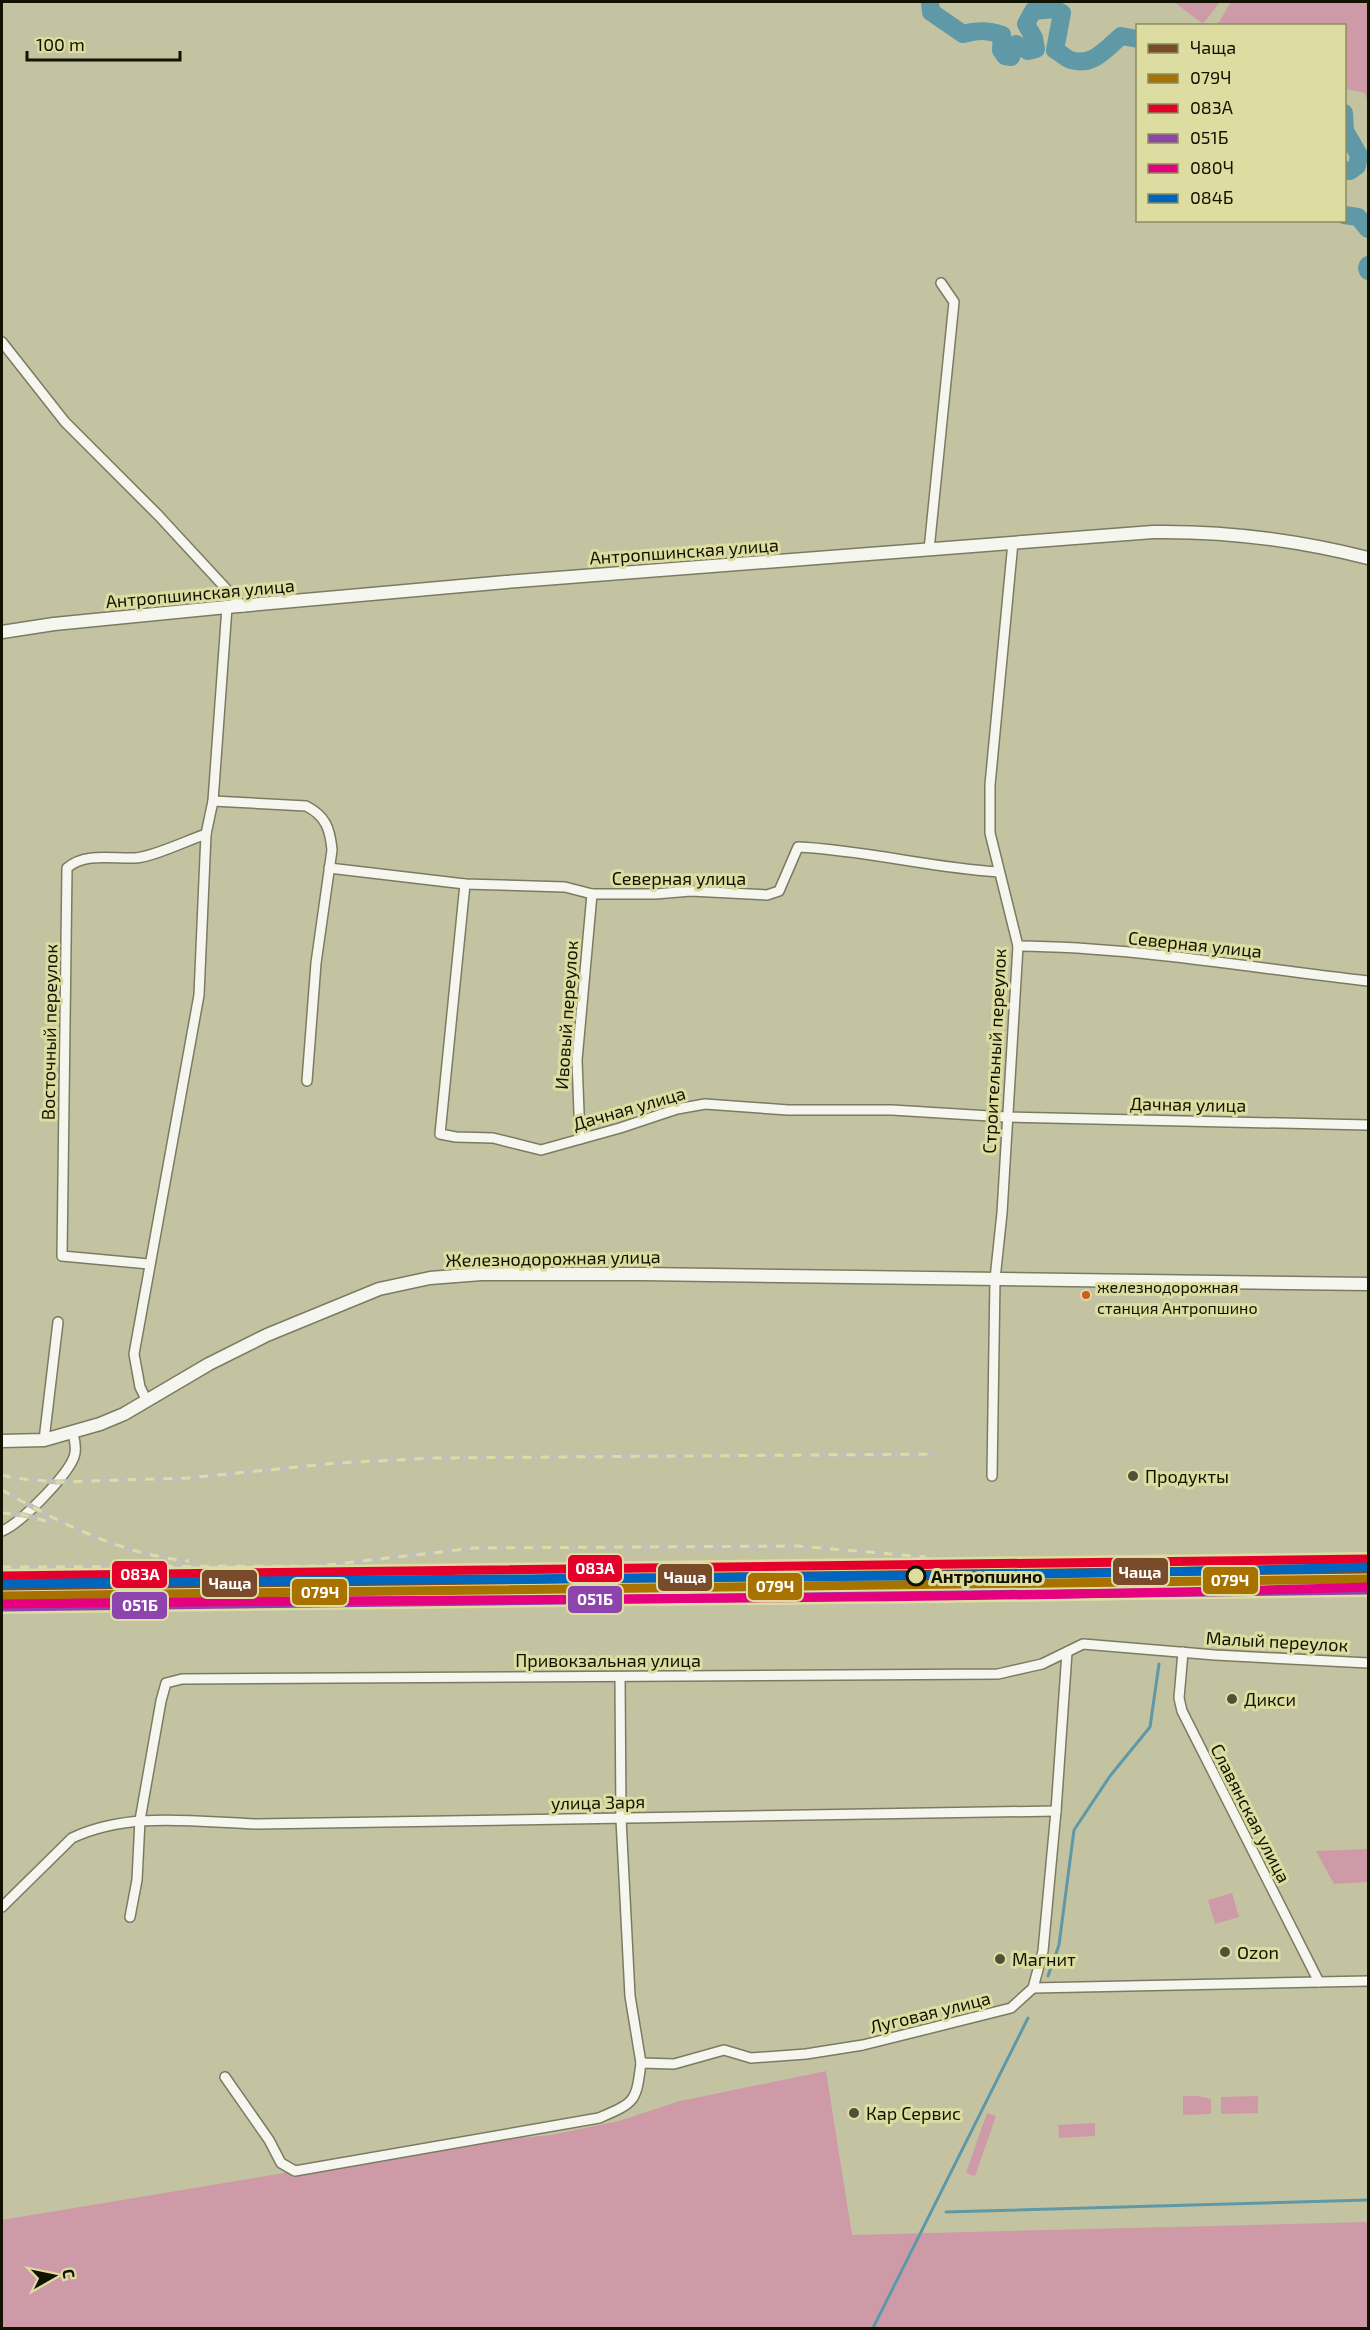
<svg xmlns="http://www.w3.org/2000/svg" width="1370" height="2330" viewBox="0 0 1370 2330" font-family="'Exo 2',sans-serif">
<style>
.green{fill:#cf9aa7}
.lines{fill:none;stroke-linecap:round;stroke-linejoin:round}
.stream{stroke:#5f99a7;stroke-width:3}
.river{stroke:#5f99a7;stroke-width:18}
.minor-casing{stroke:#7b7b61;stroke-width:12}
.tertiary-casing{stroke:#7b7b61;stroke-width:15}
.minor{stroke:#f6f6f1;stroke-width:9}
.tertiary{stroke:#f6f6f1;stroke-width:12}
.rail-casing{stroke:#c0c0b6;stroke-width:5}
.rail{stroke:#dddda2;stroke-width:3;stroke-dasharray:9;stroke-linecap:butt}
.rail-1-casing{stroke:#dddda2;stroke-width:14}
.rail-2-casing{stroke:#dddda2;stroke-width:14}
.rail-3-casing{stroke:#dddda2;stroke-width:14}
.rail-4-casing{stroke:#dddda2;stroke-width:14}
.rail-5-casing{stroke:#dddda2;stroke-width:14}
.rail-6-casing{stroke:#dddda2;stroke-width:14}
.rail-1{stroke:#7a4b2a;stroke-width:9}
.rail-2{stroke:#a77200;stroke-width:9}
.rail-3{stroke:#e4002b;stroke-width:9}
.rail-4{stroke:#8e44ad;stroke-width:9}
.rail-5{stroke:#e5007d;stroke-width:9}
.rail-6{stroke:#0065bd;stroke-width:9}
.bus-dot{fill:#d0591d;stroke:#dddda2;stroke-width:2}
.poi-dot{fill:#505039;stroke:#dddda2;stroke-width:2}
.stop-dot{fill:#dddda2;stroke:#121200;stroke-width:3}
.labels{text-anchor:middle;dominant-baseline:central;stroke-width:6;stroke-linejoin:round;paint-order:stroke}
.bus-label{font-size:16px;fill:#121200;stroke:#dddda2;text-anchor:start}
.street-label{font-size:18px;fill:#121200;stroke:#dddda2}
.poi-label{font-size:18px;fill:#121200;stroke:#dddda2;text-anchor:start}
.stop-label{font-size:18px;font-weight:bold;fill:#121200;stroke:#dddda2;text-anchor:start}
.line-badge{stroke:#dddda2;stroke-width:2}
.badge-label{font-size:16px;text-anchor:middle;font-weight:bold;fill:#fff}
</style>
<rect width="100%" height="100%" fill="#c3c3a2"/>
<g class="green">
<polygon points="1174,2 1220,2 1203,24"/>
<polygon points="1231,2 1368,2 1368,106 1365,93 1345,89 1344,26 1217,25"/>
<polygon points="1368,1849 1368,1882 1334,1884 1316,1851"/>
<polygon points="1232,1893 1239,1917 1215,1924 1208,1900"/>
<polygon points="826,2071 852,2235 1368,2222 1368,2328 2,2328 2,2220 459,2144 551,2135 619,2121 680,2101"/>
<polygon points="1183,2096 1198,2096 1211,2099 1211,2114 1183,2115"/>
<polygon points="1258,2096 1258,2113 1221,2114 1221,2097"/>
<polygon points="987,2113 996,2116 975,2176 966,2173"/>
<polygon points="1095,2123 1095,2136 1059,2138 1058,2125"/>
</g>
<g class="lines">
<g class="stream">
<polyline points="1048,1976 1059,1945 1074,1830 1110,1776 1150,1727 1159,1664"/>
<polyline points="946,2212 1368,2200"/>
<polyline points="873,2328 1028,2018"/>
</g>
<g class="river">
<path d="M930,2L931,12L963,34C977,30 988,30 1002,35L1001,50L1005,56L1011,57L1016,44L1028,51L1036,49L1034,38L1026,24L1033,11L1055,9L1062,13L1055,50C1061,53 1066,59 1071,60C1093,67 1107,48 1121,36L1138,39"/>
<polyline points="1344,113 1345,131 1359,155 1357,166 1350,171 1344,170"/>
<polyline points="1344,215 1358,217 1368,229"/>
<polyline points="1368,265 1367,268 1368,271"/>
</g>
<g class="minor-casing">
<g id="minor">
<polyline points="2,342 65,422 158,515 243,607"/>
<polyline points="929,550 954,302 941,283"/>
<path d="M213,801L306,806C326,816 330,829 332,850L316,963L307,1081"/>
<path d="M329,868L465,884L565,887L592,894H655L691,891L767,895L779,891L798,847C865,850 931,868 999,872"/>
<polyline points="465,884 440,1134 456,1137 493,1138 541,1150 620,1128 677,1109 705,1104 788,1110 892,1110 1006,1117 1368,1125"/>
<path d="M1018,946C1135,947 1252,968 1368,981"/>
<polyline points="580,1139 577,1060 592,894"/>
<path d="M149,1264L62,1256L67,868C85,852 113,859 135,858C153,857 188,840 206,834"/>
<polyline points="147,1401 140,1387 134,1354 199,995 206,834 213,801 227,607"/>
<polyline points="44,1440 58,1322"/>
<polyline points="992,1476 995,1279 1002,1213 1018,946 990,833 990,785 1013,542"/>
<path d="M2,1531C20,1524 67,1476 74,1457C77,1449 75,1441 73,1434"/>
<polyline points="1183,1652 1179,1698 1182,1711 1319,1982"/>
<polyline points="620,1677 621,1819 630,1996 641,2063"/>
<path d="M2,1907L72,1838C129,1811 196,1822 257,1824L1056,1811"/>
<polyline points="130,1917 137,1880 140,1820 161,1701 166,1683 182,1679 998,1674 1042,1664 1083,1644 1215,1655 1368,1663"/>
<polyline points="1033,1988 1368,1981"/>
<path d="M225,2077L269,2140L281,2163L295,2171L599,2118C636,2102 636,2102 641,2063L674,2064L724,2050L751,2058L806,2054L863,2045L1011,2008L1033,1988L1043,1951L1056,1811L1067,1652"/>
</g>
</g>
<g class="tertiary-casing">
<g id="tertiary">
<path d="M2,632L54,624L227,607L506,582L1153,532C1227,531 1297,540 1368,558"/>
<polyline points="2,1441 44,1440 100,1424 124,1414 209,1364 267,1335 379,1289 430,1278 481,1274 643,1274 1368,1284"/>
</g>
</g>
<use href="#minor" class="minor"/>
<use href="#tertiary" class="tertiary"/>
<g class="rail-casing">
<g id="rail">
<polyline points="2,1475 14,1478 56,1482 188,1478 337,1463 435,1458 935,1454"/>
<path d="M2,1490C58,1522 122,1555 189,1561"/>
<polyline points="2,1513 24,1515 49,1522"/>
<polyline points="327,1565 475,1548 798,1546 926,1557"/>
<polyline points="2,1567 322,1566"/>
</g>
</g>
<use href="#rail" class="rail"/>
<g class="rail-1-casing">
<polyline id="rail-1" points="2,1586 1368,1569"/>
</g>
<g class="rail-2-casing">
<polyline id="rail-2" points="2,1596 1368,1579"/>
</g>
<g class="rail-3-casing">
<polyline id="rail-3" points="2,1576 1368,1559"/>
</g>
<g class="rail-4-casing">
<polyline id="rail-4" points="2,1607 1368,1590"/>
</g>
<g class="rail-5-casing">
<path id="rail-5" d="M2,1604C457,1598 913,1601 1368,1587"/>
</g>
<g class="rail-6-casing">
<path id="rail-6" d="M2,1584C457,1577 913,1580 1368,1567"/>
</g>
<use href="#rail-1" class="rail-1"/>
<use href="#rail-2" class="rail-2"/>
<use href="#rail-3" class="rail-3"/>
<use href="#rail-4" class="rail-4"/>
<use href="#rail-5" class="rail-5"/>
<use href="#rail-6" class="rail-6"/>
</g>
<circle class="bus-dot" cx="1086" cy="1295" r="5"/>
<g class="poi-dot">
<circle cx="1133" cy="1476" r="6"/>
<circle cx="1232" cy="1699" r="6"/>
<circle cx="1225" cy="1952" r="6"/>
<circle cx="1000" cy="1959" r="6"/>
<circle cx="854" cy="2113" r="6"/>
</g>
<circle class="stop-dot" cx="916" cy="1576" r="9"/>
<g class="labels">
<g class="bus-label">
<text x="1097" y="1286">железнодорожная<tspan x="1097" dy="21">станция Антропшино</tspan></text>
</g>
<g class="street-label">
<text transform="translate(684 551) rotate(-4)">Антропшинская улица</text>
<text transform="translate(200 593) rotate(-5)">Антропшинская улица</text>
<text x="679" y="878">Северная улица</text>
<text transform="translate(1195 944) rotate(6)">Северная улица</text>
<text transform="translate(566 1015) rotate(-86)">Ивовый переулок</text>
<text transform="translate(49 1032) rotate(-89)">Восточный переулок</text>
<text transform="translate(994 1051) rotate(-87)">Строительный переулок</text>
<text transform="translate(1188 1104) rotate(1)">Дачная улица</text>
<text transform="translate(629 1108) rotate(-16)">Дачная улица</text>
<text transform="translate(553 1258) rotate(-1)">Железнодорожная улица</text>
<text transform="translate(1277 1641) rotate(3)">Малый переулок</text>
<text x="608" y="1660">Привокзальная улица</text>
<text transform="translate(598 1802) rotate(-1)">улица Заря</text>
<text transform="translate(1251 1813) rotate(63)">Славянская улица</text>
<text transform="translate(930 2012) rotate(-14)">Луговая улица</text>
</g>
<g class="poi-label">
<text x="1145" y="1476">Продукты</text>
<text x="1244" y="1699">Дикси</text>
<text x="1237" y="1952">Ozon</text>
<text x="1012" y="1959">Магнит</text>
<text x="866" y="2113">Кар Сервис</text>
</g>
<g class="stop-label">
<text x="931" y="1576">Антропшино</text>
</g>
</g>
<g class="line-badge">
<rect x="567" y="1554" width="56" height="29" rx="6" fill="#e4002b"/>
<rect x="1112" y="1557" width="57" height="29" rx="6" fill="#7a4b2a"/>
<rect x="111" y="1560" width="57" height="29" rx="6" fill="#e4002b"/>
<rect x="657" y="1563" width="56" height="29" rx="6" fill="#7a4b2a"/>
<rect x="1202" y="1566" width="57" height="29" rx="6" fill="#a77200"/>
<rect x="201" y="1569" width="57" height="29" rx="6" fill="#7a4b2a"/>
<rect x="747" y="1572" width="56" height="29" rx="6" fill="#a77200"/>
<rect x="291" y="1578" width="57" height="28" rx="6" fill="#a77200"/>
<rect x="567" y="1585" width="56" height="29" rx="6" fill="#8e44ad"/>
<rect x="111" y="1591" width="57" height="29" rx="6" fill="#8e44ad"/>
</g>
<g class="badge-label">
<text x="595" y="1574">083А</text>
<text x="1140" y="1578">Чаща</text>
<text x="140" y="1580">083А</text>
<text x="685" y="1583">Чаща</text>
<text x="1230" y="1586">079Ч</text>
<text x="230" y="1589">Чаща</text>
<text x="775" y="1592">079Ч</text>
<text x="320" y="1598">079Ч</text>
<text x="595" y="1605">051Б</text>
<text x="140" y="1611">051Б</text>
</g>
<rect width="1370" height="2330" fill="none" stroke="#121200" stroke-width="6"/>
<rect x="1136" y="24" width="210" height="198" fill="#dddda2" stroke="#8c8c61" stroke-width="1.5"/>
<rect x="1148" y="44" width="30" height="9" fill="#7a4b2a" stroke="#8c8c61" stroke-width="1.5"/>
<text x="1190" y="54" font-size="18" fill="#121200">Чаща</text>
<rect x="1148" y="74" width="30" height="9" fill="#a77200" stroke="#8c8c61" stroke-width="1.5"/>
<text x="1190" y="84" font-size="18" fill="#121200">079Ч</text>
<rect x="1148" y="104" width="30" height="9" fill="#e4002b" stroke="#8c8c61" stroke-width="1.5"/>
<text x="1190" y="114" font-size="18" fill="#121200">083А</text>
<rect x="1148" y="134" width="30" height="9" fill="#8e44ad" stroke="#8c8c61" stroke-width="1.5"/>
<text x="1190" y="144" font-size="18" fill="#121200">051Б</text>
<rect x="1148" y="164" width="30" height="9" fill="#e5007d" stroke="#8c8c61" stroke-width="1.5"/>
<text x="1190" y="174" font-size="18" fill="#121200">080Ч</text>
<rect x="1148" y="194" width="30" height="9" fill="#0065bd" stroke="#8c8c61" stroke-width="1.5"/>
<text x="1190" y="204" font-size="18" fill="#121200">084Б</text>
<g transform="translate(54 2276) rotate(81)" stroke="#dddda2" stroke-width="4.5" paint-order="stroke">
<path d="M0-4.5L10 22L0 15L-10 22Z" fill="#121200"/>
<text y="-9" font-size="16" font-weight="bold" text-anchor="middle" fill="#121200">С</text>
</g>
<path d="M27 51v9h153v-9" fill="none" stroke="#121200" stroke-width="3"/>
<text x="36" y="51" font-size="18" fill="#121200" stroke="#dddda2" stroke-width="4.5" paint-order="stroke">100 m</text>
</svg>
